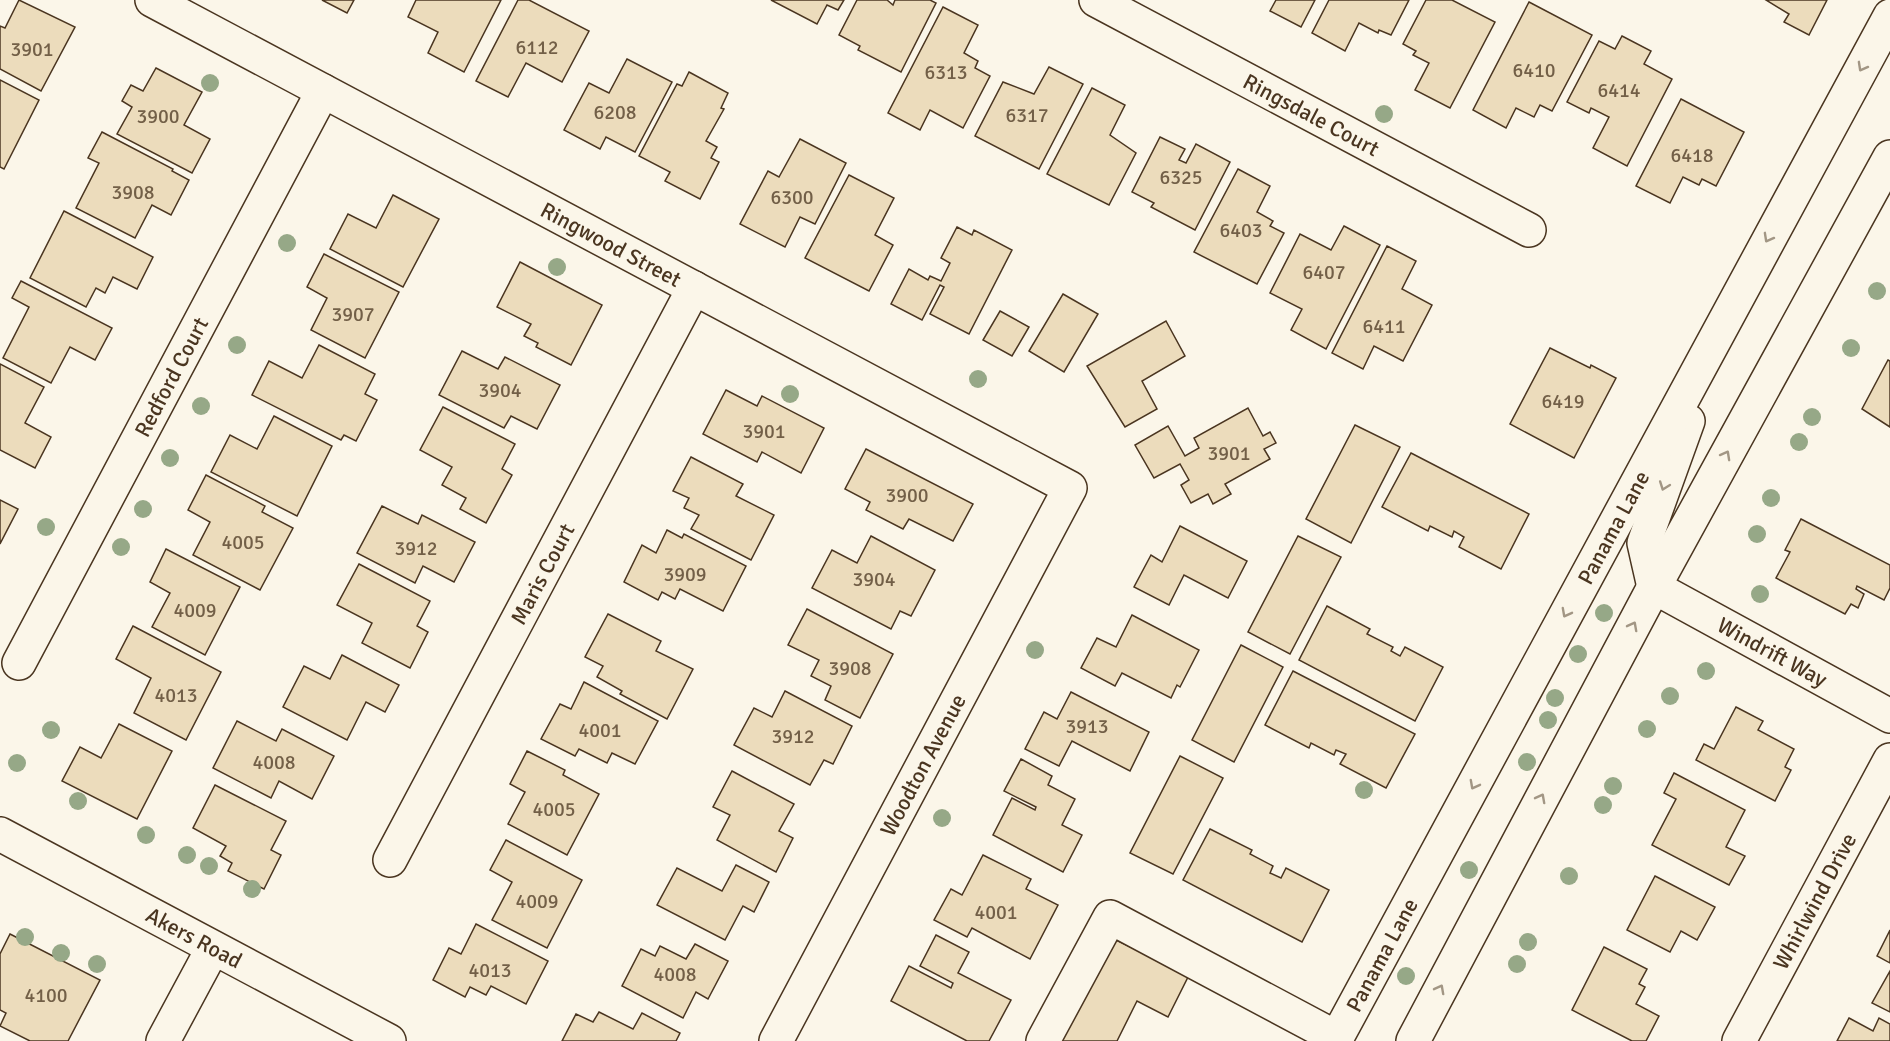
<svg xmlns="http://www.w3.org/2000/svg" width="1890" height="1041" viewBox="0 0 1890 1041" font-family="Signika,sans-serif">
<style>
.building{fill:#ecdcbc;stroke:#4a3520;stroke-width:1.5}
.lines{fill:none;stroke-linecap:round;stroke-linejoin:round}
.minor-casing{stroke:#4a3520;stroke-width:36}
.major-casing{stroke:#4a3520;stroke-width:36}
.minor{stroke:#fbf6e9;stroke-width:33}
.major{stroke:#fbf6e9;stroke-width:33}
.tree{fill:#96a887}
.oneway{stroke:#a29684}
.labels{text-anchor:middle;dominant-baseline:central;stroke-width:4.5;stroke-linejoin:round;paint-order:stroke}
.number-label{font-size:20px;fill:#725f47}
.street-label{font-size:22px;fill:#4a3520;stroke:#fbf6e9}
</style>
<rect width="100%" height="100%" fill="#fbf6e9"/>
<g class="building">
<polygon points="19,0 75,27 41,91 0,69 0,26 5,28"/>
<polygon points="322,0 354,0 347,13"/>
<polygon points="416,0 501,0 464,72 428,53 438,32 408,17"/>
<polygon points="518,0 529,0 589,31 562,82 526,63 508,97 476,81"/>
<polygon points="771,0 844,0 838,10 827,5 817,24"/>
<polygon points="857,0 887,0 893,5 895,0 930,0 936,3 901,72 858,50 860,46 839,35"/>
<polygon points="1276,0 1315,0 1301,27 1270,11"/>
<polygon points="1329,0 1409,0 1391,35 1379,30 1378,33 1359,23 1345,51 1312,33"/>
<polygon points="1426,0 1452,0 1495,22 1450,108 1415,90 1429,63 1413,55 1416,51 1403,44"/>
<polygon points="1766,0 1827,0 1809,35 1784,22 1789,14"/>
<polygon points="1529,2 1592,35 1552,111 1540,105 1534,117 1516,108 1506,128 1473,110"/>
<polygon points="943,7 978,25 964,53 978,61 975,68 990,76 963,128 930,110 920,130 888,113"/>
<polygon points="1622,36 1651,51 1644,64 1672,79 1627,166 1593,148 1609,117 1591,108 1589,113 1567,102 1599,41 1615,49"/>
<polygon points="627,59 672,82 635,152 606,137 600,149 564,130 589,83 609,93"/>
<polygon points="1049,67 1083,84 1039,169 975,136 1003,82 1034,94"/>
<polygon points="156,68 202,92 184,125 210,139 192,173 117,134 132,107 122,101 131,85 143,91"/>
<polygon points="689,72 728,93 721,108 724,109 706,141 717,147 711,158 719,162 700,199 665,181 670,172 639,156 677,84 682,86"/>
<polygon points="0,80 39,100 4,169 0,167"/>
<polygon points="1092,88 1125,105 1110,135 1136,153 1109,205 1047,174"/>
<polygon points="1681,99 1744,132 1716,186 1702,179 1699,185 1683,177 1670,203 1636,186"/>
<polygon points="102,132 173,169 172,171 189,180 171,215 152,205 135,238 76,208 99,163 88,158"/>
<polygon points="1160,137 1185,149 1179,160 1186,163 1196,144 1230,162 1195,230 1151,207 1154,203 1132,192"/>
<polygon points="800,139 846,163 815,224 800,217 785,247 740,224 768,171 779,177"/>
<polygon points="1238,169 1270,186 1257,212 1273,221 1270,226 1284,233 1257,284 1194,252"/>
<polygon points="849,175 894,198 875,235 893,245 869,291 805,258"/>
<polygon points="393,195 439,219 403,287 330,249 348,214 376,228"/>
<polygon points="64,211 153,257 137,289 113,277 105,293 96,288 86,307 30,278"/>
<polygon points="1344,226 1380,245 1326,349 1291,330 1302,309 1270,293 1300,234 1331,250"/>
<polygon points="957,227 972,235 974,230 1012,250 969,334 930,314 944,287 940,285 922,320 891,304 909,269 928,280 930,276 941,281 950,263 941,258"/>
<polygon points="1387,246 1416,261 1402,289 1432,305 1403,361 1374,346 1363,369 1332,353"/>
<polygon points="324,254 399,292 365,358 311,330 327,298 307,287"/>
<polygon points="520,262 602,305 571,365 536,347 538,343 524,336 531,324 497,307"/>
<polygon points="21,281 112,328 95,360 70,347 51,383 3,358 29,307 12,298"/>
<polygon points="1063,294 1098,314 1064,372 1029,351"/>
<polygon points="1000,311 1029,327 1012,356 983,340"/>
<polygon points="1166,321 1185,356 1142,381 1157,409 1125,427 1087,366"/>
<polygon points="319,345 375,374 365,394 377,400 356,441 344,435 341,440 252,395 269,361 302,378"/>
<polygon points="1550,348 1590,368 1591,365 1616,378 1574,458 1510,424"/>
<polygon points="462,351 498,369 505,357 560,385 537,429 511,416 504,428 439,395"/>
<polygon points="1888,360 1890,361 1890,427 1862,409"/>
<polygon points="0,364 44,387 25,423 51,437 35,468 0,450"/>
<polygon points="726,390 757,406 762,396 824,428 801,473 762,452 757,462 703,434"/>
<polygon points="443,407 515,444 502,469 512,475 486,523 460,509 466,498 442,485 452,467 420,450"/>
<polygon points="1248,408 1263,436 1270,432 1276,443 1264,449 1270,459 1225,484 1231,494 1213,504 1208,494 1191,503 1181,485 1189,480 1180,464 1154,478 1135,445 1168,426 1185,456 1199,448 1194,438"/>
<polygon points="274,416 332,446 297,516 211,472 230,435 257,449"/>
<polygon points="1355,425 1400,447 1351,543 1306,519"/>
<polygon points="866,449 973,504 953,541 909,519 903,529 866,510 870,502 845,489"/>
<polygon points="1411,453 1529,514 1501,569 1459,547 1464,537 1454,531 1452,537 1430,526 1428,531 1382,507"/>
<polygon points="691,457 743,484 736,496 774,515 751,560 691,529 699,515 684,508 689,498 673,491"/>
<polygon points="206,475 265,506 262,512 293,528 260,590 193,555 210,522 188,510"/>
<polygon points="0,500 18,509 0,544"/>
<polygon points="382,506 418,524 422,515 475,542 454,582 423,566 415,583 357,553"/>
<polygon points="1801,519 1890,565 1890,588 1884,600 1857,586 1856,589 1864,594 1858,608 1851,604 1845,614 1776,578 1790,552 1785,550"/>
<polygon points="1180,526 1247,561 1228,598 1184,575 1169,605 1134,587 1151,555 1162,562"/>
<polygon points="667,530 682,538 684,534 746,566 723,611 680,589 675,599 662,592 658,600 624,582 642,545 656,553"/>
<polygon points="871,536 935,570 911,616 900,611 891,629 812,588 832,550 857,563"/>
<polygon points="1298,536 1341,557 1290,654 1248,632"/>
<polygon points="166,549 240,587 205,655 152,627 170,593 150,582"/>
<polygon points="359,564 430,601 417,626 428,632 410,668 362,643 372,623 337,605"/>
<polygon points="1327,606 1370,629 1367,634 1393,647 1391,651 1400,656 1405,647 1443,667 1415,721 1299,660"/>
<polygon points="807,609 893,654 860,718 825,700 831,686 811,676 819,660 788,645"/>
<polygon points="608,614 661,641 656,651 693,669 667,719 620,694 622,691 597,677 603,666 585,657"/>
<polygon points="1132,615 1199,650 1180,687 1177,685 1171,698 1122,673 1115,686 1081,668 1097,638 1116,647"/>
<polygon points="133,626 221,672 186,740 134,713 151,678 116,659"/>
<polygon points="1241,645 1283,667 1234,762 1192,740"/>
<polygon points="342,655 399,685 385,712 366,702 347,740 283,707 304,666 330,679"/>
<polygon points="1293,671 1415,734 1386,788 1340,764 1346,754 1336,750 1334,755 1311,743 1309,748 1265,725"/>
<polygon points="584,682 658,721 635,764 612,753 607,763 579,749 575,756 541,739 560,704 571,709"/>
<polygon points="785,691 852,726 833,764 824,760 810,785 734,745 754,708 772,717"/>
<polygon points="1071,692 1149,732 1130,771 1072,741 1059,766 1025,749 1044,712 1057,719"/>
<polygon points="1736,707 1763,721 1758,730 1794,749 1785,767 1791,770 1775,801 1696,760 1704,744 1714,749"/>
<polygon points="237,721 276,741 282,729 334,756 312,799 279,781 271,798 213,768"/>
<polygon points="119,724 172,751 137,819 62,781 80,747 101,758"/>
<polygon points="527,751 565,770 563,775 599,794 567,855 508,824 525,792 510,784"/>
<polygon points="1180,756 1223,778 1173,874 1130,853"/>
<polygon points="1021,759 1052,776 1048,785 1075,799 1062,825 1082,835 1063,872 993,835 1012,798 1035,810 1036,807 1004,791"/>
<polygon points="732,771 794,804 779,831 793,838 776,872 717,840 730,815 713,807"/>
<polygon points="1674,773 1745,810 1726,847 1745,856 1729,885 1652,845 1676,799 1664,793"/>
<polygon points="215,785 286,821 271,850 281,855 264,889 228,871 232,863 220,856 226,846 193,828"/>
<polygon points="1210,829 1252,850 1250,854 1273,866 1270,873 1281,878 1286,868 1329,890 1302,942 1183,880"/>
<polygon points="506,840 582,880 547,948 492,920 512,882 490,870"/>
<polygon points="983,855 1031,879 1026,889 1058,905 1030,959 972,928 967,937 934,920 951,889 962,895"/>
<polygon points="736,865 769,882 754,912 743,906 725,940 657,905 677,868 722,891"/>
<polygon points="1655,876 1715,907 1697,940 1681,931 1670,952 1627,930"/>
<polygon points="476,924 548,961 526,1004 491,986 486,995 470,987 465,997 433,980 449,948 461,954"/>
<polygon points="1890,930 1890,963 1877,956"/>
<polygon points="10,934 100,980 68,1041 30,1041 0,1026 6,1013 0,1010 0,954"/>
<polygon points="936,935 969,952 958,973 1011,1000 989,1041 967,1041 891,1001 909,966 951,988 953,983 920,966"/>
<polygon points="1114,939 1189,975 1168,1017 1137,1001 1117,1041 1061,1041"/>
<polygon points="695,944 728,961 708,999 696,992 683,1018 622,986 641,949 655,956 660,946 686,959"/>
<polygon points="1604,947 1647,969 1639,984 1645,987 1636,1004 1659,1016 1646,1041 1632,1041 1572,1010"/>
<polygon points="1890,971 1890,1012 1872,1003"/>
<polygon points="599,1012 633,1029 642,1013 680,1033 676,1041 562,1041 576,1014 593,1022"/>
<polygon points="1849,1018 1873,1031 1879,1018 1890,1024 1890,1041 1837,1041"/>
</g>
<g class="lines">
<g class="minor-casing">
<g id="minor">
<path id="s1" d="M152,0L1070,488L776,1041"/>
<path id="s2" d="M1096,0L1529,230"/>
<path id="s3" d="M1654,587L1890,716"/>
<path id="s4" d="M19,663L323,91"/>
<path id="s5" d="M0,834L389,1041"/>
<path id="s6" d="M390,860L694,288"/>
<polyline points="163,1041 213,948"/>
<polyline points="1043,1041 1110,917 1337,1038"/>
<path id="s7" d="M1739,1041L1890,760"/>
</g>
</g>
<g class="major-casing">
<g id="major">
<polyline points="1654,587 1644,543 1688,421"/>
<path id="s8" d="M1335,1041L1890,16"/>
<polyline points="1413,1041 1654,587 1890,157"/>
</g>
</g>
<use href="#minor" class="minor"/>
<use href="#major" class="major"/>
</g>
<g class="tree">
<circle cx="210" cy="83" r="9"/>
<circle cx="1384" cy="114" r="9"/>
<circle cx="287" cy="243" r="9"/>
<circle cx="557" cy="267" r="9"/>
<circle cx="1877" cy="291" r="9"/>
<circle cx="237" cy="345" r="9"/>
<circle cx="1851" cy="348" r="9"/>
<circle cx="978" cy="379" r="9"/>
<circle cx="790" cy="394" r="9"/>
<circle cx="201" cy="406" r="9"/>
<circle cx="1812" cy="417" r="9"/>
<circle cx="1799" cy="442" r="9"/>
<circle cx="170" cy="458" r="9"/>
<circle cx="1771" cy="498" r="9"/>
<circle cx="143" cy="509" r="9"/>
<circle cx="46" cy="527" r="9"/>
<circle cx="1757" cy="534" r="9"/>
<circle cx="121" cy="547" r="9"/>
<circle cx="1760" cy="594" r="9"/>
<circle cx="1604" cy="613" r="9"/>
<circle cx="1035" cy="650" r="9"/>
<circle cx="1578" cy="654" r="9"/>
<circle cx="1706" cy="671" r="9"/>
<circle cx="1670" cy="696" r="9"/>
<circle cx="1555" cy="698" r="9"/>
<circle cx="1548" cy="720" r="9"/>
<circle cx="1647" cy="729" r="9"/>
<circle cx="51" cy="730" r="9"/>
<circle cx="1527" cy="762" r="9"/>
<circle cx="17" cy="763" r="9"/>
<circle cx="1613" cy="786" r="9"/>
<circle cx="1364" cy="790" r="9"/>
<circle cx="78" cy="801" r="9"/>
<circle cx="1603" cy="805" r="9"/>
<circle cx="942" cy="818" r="9"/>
<circle cx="146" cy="835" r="9"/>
<circle cx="187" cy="855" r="9"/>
<circle cx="209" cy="866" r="9"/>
<circle cx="1469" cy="870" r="9"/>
<circle cx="1569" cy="876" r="9"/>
<circle cx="252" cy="889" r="9"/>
<circle cx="25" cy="937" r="9"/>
<circle cx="1528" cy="942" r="9"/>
<circle cx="61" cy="953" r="9"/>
<circle cx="97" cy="964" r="9"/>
<circle cx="1517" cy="964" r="9"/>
<circle cx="1406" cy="976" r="9"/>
</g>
<defs><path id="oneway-chevron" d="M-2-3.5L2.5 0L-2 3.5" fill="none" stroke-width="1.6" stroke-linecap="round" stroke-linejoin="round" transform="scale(1.5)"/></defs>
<g class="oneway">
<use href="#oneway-chevron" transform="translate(1862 67) rotate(119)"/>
<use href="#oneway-chevron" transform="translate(1768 238) rotate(119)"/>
<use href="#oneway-chevron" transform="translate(1726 455) rotate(-61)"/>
<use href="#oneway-chevron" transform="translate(1664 486) rotate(110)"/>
<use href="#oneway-chevron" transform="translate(1566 613) rotate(118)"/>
<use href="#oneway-chevron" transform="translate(1633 626) rotate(-62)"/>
<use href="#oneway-chevron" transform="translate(1474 785) rotate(118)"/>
<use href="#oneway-chevron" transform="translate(1541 798) rotate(-62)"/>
<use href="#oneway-chevron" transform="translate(1440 989) rotate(-62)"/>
</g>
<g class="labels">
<g class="number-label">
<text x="537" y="47">6112</text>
<text x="32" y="49">3901</text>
<text x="1534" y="70">6410</text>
<text x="946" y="72">6313</text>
<text x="1619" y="90">6414</text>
<text x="615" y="112">6208</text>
<text x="1027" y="115">6317</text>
<text x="158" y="116">3900</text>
<text x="1692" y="155">6418</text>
<text x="1181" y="177">6325</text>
<text x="133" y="192">3908</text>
<text x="792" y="197">6300</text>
<text x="1241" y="230">6403</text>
<text x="1324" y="272">6407</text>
<text x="353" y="314">3907</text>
<text x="1384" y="326">6411</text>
<text x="500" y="390">3904</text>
<text x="1563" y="401">6419</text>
<text x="764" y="431">3901</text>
<text x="1229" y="453">3901</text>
<text x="907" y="495">3900</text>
<text x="243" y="542">4005</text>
<text x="416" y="548">3912</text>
<text x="685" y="574">3909</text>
<text x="874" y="579">3904</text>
<text x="195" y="610">4009</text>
<text x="850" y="668">3908</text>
<text x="176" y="695">4013</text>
<text x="1087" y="726">3913</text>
<text x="600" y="730">4001</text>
<text x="793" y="736">3912</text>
<text x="274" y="762">4008</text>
<text x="554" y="809">4005</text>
<text x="537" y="901">4009</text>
<text x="996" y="912">4001</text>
<text x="490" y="970">4013</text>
<text x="675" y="974">4008</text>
<text x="46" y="995">4100</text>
</g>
<g class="street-label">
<text stroke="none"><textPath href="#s2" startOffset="244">Ringsdale Court</textPath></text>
<text stroke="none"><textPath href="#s1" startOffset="520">Ringwood Street</textPath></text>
<text stroke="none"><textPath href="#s4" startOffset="324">Redford Court</textPath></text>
<text stroke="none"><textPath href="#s8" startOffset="584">Panama Lane</textPath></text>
<text stroke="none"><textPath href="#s6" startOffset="324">Maris Court</textPath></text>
<text stroke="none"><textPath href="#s3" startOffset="135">Windrift Way</textPath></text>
<text transform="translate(923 765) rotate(-62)">Woodton Avenue</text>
<text stroke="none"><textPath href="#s7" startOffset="159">Whirlwind Drive</textPath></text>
<text stroke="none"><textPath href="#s5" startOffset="220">Akers Road</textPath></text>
<text stroke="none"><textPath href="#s8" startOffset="98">Panama Lane</textPath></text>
</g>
</g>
</svg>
